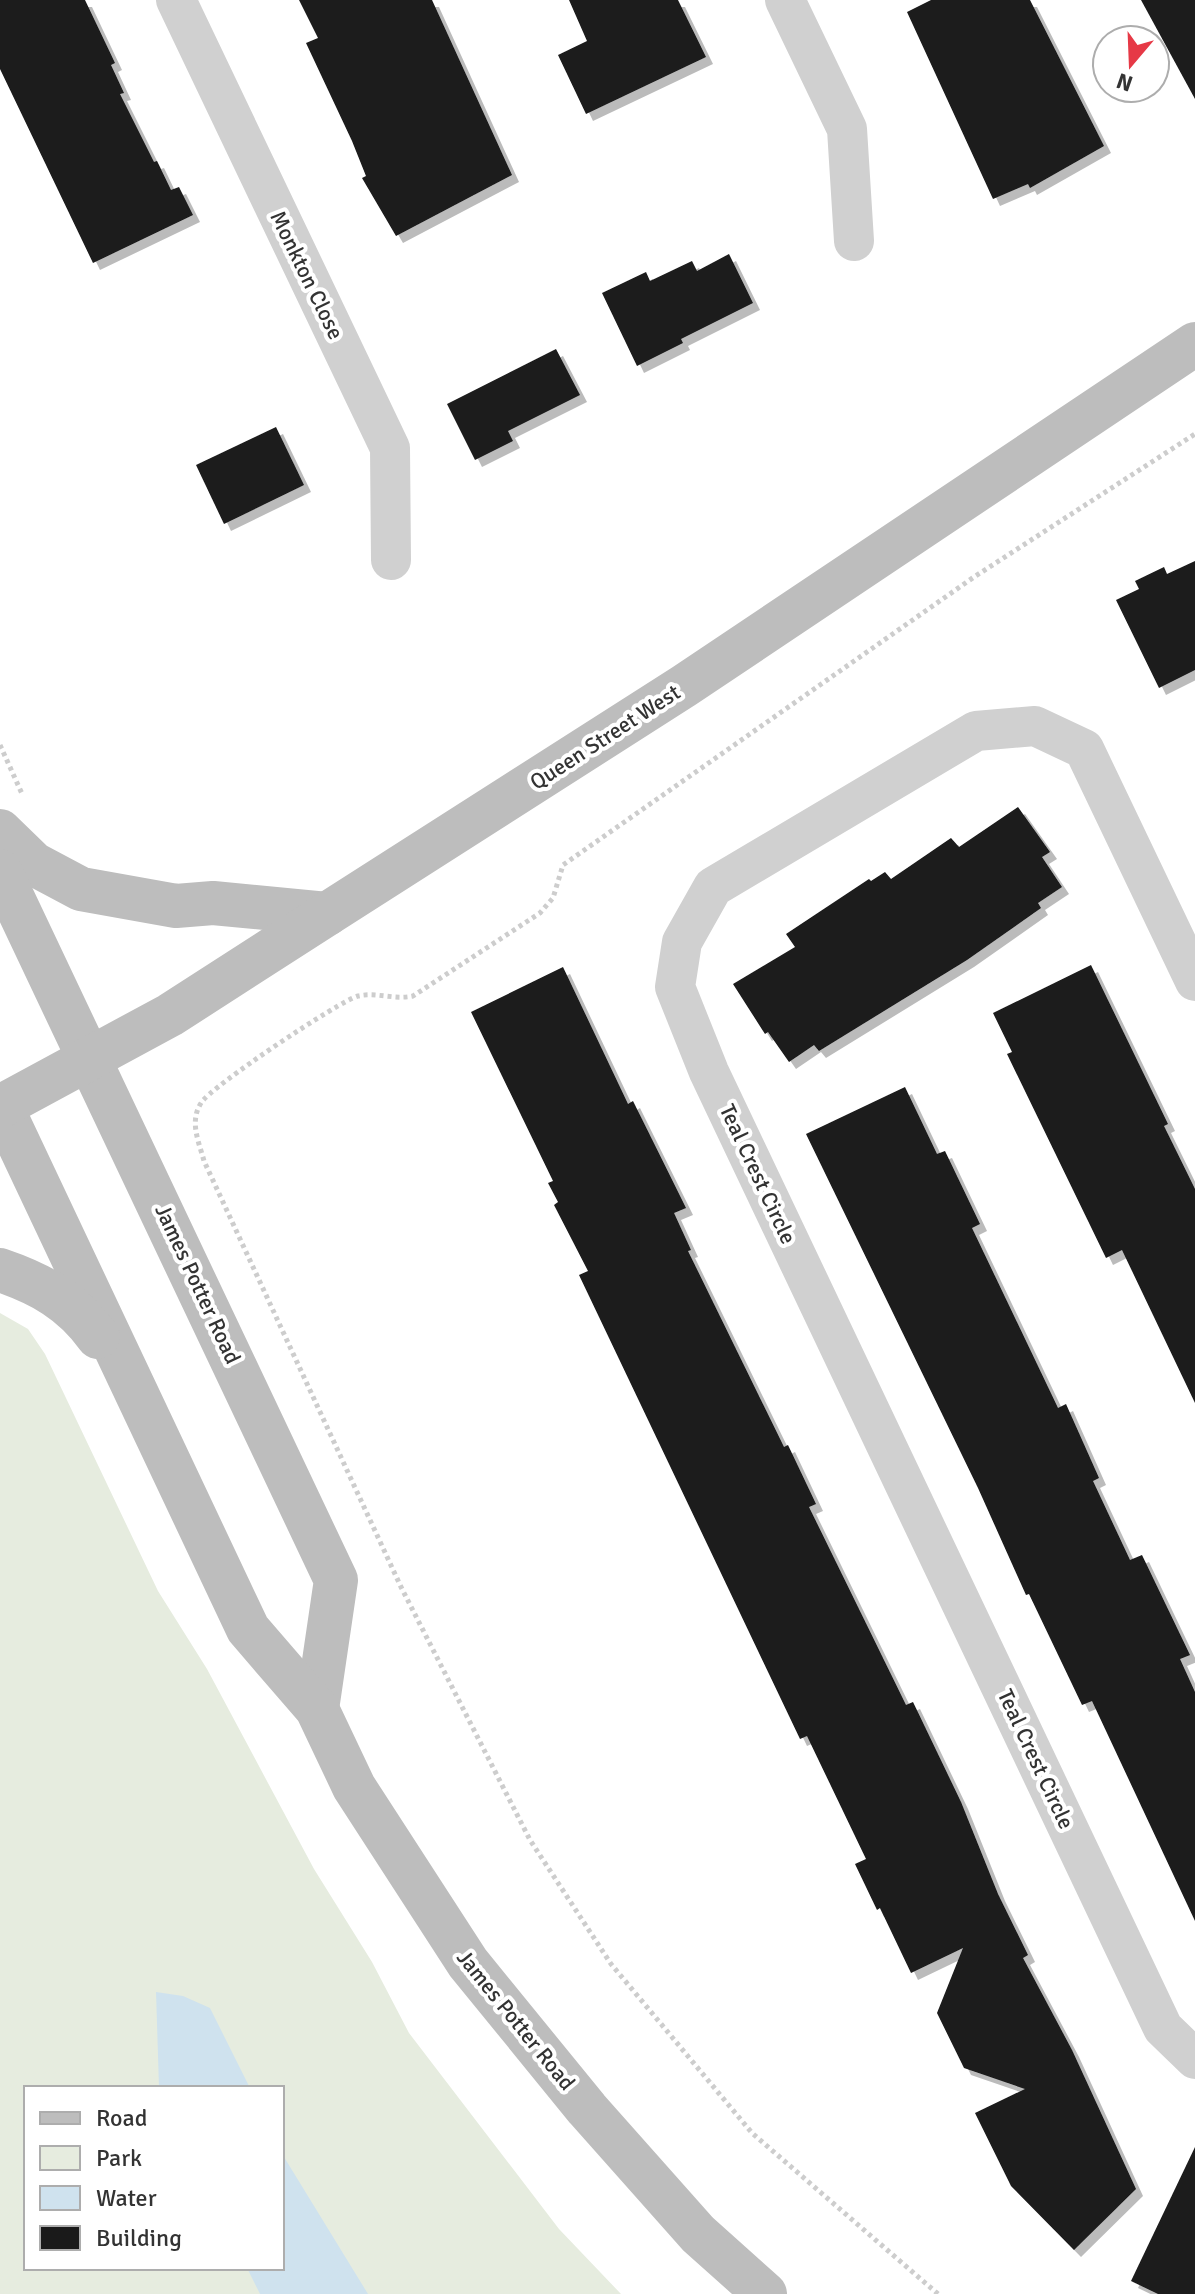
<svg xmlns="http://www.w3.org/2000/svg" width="1195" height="2294" viewBox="0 0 1195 2294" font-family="Signika,sans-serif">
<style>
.green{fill:#e6ecdf;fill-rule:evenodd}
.water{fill:#cfe2ee}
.building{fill:#1a1a1a;filter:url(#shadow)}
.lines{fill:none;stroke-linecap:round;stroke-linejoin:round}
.path{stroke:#cdcdcd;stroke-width:5;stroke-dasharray:4 4;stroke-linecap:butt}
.street{stroke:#d0d0d0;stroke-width:40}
.secondary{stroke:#bdbdbd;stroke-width:44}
.labels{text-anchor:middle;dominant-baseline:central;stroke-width:8;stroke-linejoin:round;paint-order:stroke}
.street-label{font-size:22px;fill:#333;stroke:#fff}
</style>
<defs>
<filter id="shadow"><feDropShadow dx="7" dy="7" stdDeviation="0" flood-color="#0004"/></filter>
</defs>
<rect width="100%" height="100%" fill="#fff"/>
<path class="green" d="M0,1313L28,1329L45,1354L158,1591L207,1669L314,1869L372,1962L409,2033L559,2229L621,2294H0ZM26,2088H282V2268H26Z"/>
<g class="water">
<polygon points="156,1992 183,1996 210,2008 250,2088 159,2088"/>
<polygon points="282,2154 284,2157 368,2294 260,2294 247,2268 282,2268"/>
</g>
<g class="building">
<polygon points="0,0 85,0 115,63 111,65 124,93 120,94 154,162 157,161 171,190 179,187 193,215 93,263 0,69"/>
<polygon points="299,0 432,0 512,175 396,236 362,178 366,176 352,141 306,43 318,38"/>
<polygon points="569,0 678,0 706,57 586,114 558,55 587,41"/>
<polygon points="931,0 1030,0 1104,146 1030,188 1028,184 993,199 907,12"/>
<polygon points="1141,0 1195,0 1195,99"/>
<polygon points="729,254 753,303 681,339 683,343 637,366 602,293 646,272 650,281 692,261 697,271"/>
<polygon points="556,349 580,395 508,431 513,441 475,460 447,404"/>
<polygon points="276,427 304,485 224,524 196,465"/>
<polygon points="1195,561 1195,670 1159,688 1116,600 1139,589 1135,581 1164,567 1167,574"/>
<polygon points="1018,807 1050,852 1042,857 1062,887 1038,903 1041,908 967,960 819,1051 814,1045 789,1062 768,1032 765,1034 733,984 795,947 786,934 869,879 871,881 885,872 891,879 951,838 959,847"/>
<polygon points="1091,965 1168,1124 1164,1126 1195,1189 1195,1403 1122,1250 1106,1258 1007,1054 1012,1052 993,1013"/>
<polygon points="563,967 628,1104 633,1101 686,1208 674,1213 691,1250 688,1251 784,1447 788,1445 816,1504 809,1507 906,1705 913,1702 961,1802 998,1894 1028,1955 1023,1958 1072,2050 1136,2189 1074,2250 1011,2186 975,2113 1025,2089 964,2068 937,2013 963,1948 911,1973 880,1908 877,1910 855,1864 866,1859 807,1736 800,1739 579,1275 588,1271 554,1205 558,1202 548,1183 553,1181 471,1012"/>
<polygon points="905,1087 937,1154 945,1151 980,1224 972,1228 1058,1408 1066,1404 1099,1478 1093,1481 1130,1560 1142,1555 1190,1655 1180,1659 1195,1692 1195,1921 1092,1701 1082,1705 1029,1594 1026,1595 978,1488 806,1134"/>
<polygon points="1195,2147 1195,2294 1158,2294 1131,2281"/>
</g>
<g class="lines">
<g class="path">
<polyline points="0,745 23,796"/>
<path d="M938,2294L752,2133L611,1964L530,1840L401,1587L204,1161C199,1142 189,1122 201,1103C210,1087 341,1000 358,996C376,992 395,1000 413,996L540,913L553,898L563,865L974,577L1195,434"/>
</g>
<g class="street">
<polyline points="176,0 390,448 391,560"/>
<polyline points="785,0 847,129 854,241"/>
<polyline points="1195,981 1084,749 1035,726 976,731 713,887 682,942 675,987 709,1072 1163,2028 1195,2059"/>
</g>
<g class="secondary">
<polyline points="0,831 34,864 81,889 176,906 213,903 327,914"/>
<polyline points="0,871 336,1580 317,1709"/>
<polyline points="0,1104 248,1629 317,1709 354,1787 468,1963 587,2109 698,2234 765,2294"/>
<polyline points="0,1107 170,1015 327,914 684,686 1195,344"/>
<path d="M0,1270C41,1284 72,1301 98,1337"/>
</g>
</g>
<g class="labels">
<g class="street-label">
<text transform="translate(307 275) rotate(64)">Monkton Close</text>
<text transform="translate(605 737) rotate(-33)">Queen Street West</text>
<text transform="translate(758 1174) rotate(65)">Teal Crest Circle</text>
<text transform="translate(198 1284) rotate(65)">James Potter Road</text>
<text transform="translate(1036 1759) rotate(65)">Teal Crest Circle</text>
<text transform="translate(516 2020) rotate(51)">James Potter Road</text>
</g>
</g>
<rect x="24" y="2086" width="260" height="184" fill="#ffffff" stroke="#adadad" stroke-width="2"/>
<rect x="40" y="2112" width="40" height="12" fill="#bdbdbd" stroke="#adadad" stroke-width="2"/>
<text x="96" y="2126" font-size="24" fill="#333333">Road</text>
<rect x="40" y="2146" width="40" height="24" fill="#e6ecdf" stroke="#adadad" stroke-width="2"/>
<text x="96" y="2166" font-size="24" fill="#333333">Park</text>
<rect x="40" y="2186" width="40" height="24" fill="#cfe2ee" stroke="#adadad" stroke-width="2"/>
<text x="96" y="2206" font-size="24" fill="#333333">Water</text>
<rect x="40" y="2226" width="40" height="24" fill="#1a1a1a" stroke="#adadad" stroke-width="2"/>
<text x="96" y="2246" font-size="24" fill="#333333">Building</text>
<g transform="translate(1131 64) rotate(199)"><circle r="38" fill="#ffffff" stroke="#adadad" stroke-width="2"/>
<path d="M0-6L14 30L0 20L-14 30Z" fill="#e63946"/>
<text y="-12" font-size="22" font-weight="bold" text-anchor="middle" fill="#333333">N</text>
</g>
</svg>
